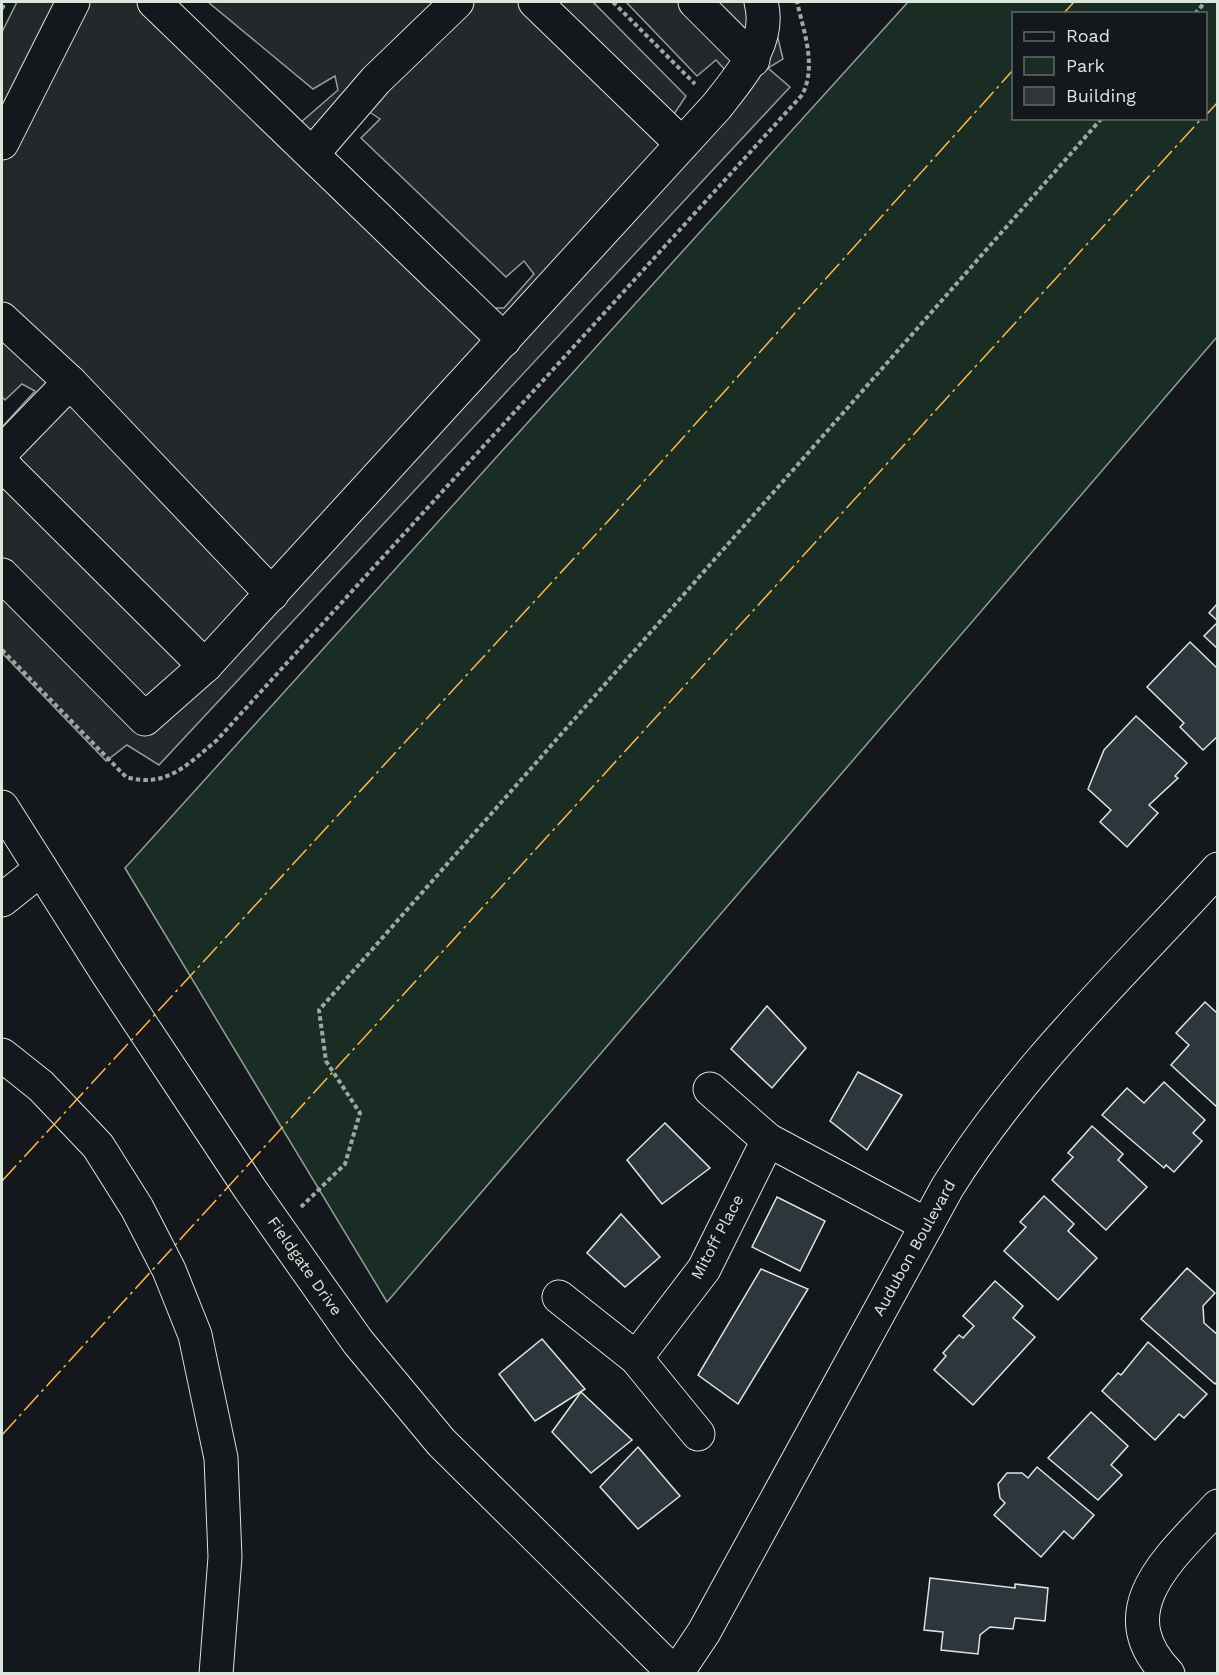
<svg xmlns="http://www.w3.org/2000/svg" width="1219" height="1675" viewBox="0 0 1219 1675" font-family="'Work Sans',sans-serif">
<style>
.green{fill:#1a2d24;stroke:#939e99;stroke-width:1.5;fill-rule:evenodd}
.parking{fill:#24282b;stroke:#939e99;stroke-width:1.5;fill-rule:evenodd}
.building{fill:#2c363c;stroke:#d8e6dc;stroke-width:1.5}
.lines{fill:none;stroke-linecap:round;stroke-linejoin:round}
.minor-casing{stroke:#d8e6dc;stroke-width:35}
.path{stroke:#9da8a2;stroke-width:4;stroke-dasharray:4.5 3;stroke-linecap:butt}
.minor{stroke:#14181c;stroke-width:33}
.power{stroke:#ffb74d;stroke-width:1.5;stroke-dasharray:21 4.5 3 4.5;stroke-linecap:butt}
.labels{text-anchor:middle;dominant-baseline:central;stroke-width:4.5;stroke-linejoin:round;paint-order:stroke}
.street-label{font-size:16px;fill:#d8e6dc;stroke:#14181c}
</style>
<rect width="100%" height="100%" fill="#14181c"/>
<path class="green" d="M908,2H1217V337L387,1302L125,868ZM1014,14H1206V118H1014Z"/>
<path class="parking" d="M17,2H175L300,123L338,90L335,76L313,89L208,2H593L686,96L672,117L681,124L727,72L716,60L697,76L626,2H769L783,59L768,68L790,87L159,765L127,745L106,761L2,653V427L35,391L22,384L5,400L2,397V32ZM368,111L380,119L361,138L506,277L524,261L534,274L504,308H487L340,166L333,146Z"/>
<g class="building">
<polygon points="1218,603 1218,621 1209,613"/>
<polygon points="1218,622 1218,649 1204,636"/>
<polygon points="1190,642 1218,669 1218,736 1203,750 1180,727 1184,723 1147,687"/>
<polygon points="1136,716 1187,763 1175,776 1178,778 1149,805 1158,813 1127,847 1100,822 1111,810 1088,789 1104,750"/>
<polygon points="1205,1002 1218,1014 1218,1108 1171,1065 1189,1045 1176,1033"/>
<polygon points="767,1006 806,1048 772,1088 731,1049"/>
<polygon points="858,1072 902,1095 867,1150 830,1121"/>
<polygon points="1164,1082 1205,1120 1193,1133 1202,1141 1174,1172 1166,1165 1164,1168 1102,1115 1127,1088 1144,1103"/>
<polygon points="665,1123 710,1168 662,1204 627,1160"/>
<polygon points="1092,1126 1123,1154 1118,1160 1147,1187 1106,1230 1052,1180 1073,1157 1068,1153"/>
<polygon points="1044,1196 1074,1224 1068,1231 1097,1258 1058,1300 1004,1251 1026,1227 1020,1222"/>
<polygon points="777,1197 825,1221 800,1271 752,1247"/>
<polygon points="621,1214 660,1257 625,1287 587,1253"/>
<polygon points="1187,1268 1215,1293 1203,1306 1204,1323 1218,1335 1218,1381 1215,1384 1141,1319"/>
<polygon points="761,1269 808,1289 738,1404 698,1375"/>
<polygon points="995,1281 1023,1306 1013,1318 1035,1337 973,1405 934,1370 946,1356 943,1353 959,1335 963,1338 974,1326 963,1316"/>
<polygon points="542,1339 585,1389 535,1421 499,1374"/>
<polygon points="1148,1342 1207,1394 1184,1418 1179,1414 1155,1440 1102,1391 1118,1373 1121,1375"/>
<polygon points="581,1392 632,1440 591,1473 552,1432"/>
<polygon points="1091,1412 1128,1446 1111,1465 1122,1475 1098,1500 1048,1458"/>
<polygon points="638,1447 680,1496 638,1529 600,1487"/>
<polygon points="1037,1467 1094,1515 1073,1539 1064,1531 1041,1557 994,1515 1005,1503 1000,1498 998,1484 1007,1473 1022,1473 1028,1478"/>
<polygon points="930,1578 1015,1588 1015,1584 1048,1588 1045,1621 1015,1618 1013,1629 990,1627 980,1635 978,1654 941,1650 943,1632 924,1630"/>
</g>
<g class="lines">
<g class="minor-casing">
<g id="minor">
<polyline points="154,2 504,340"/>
<polyline points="535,2 682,144"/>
<polyline points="695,2 753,60"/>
<polyline points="2,143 73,2"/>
<polyline points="313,153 376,80 457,2"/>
<polyline points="2,319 70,382 2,452"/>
<polyline points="70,382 272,594"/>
<path d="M2,464L205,666L717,106C740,76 772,42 761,2"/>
<polyline points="2,575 145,719 205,666"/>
<polyline points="2,807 107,973 250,1189 358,1342 441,1442 675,1674"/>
<polyline points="2,900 41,869"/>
<polyline points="2,1055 41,1086 98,1146 137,1208 169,1270 195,1335 221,1458 225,1557 216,1674"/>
<polyline points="710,1089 768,1140 927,1225"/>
<polyline points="559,1297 636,1358 698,1434"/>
<polyline points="636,1358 704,1269 768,1140"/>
<path d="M676,1674L704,1632L947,1188C1020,1070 1124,972 1218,869"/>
<path d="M1168,1674C1105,1609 1173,1555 1218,1506"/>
</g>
</g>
<g class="path">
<polyline points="613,2 695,84"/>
<polyline points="2,9 5,2"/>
<polyline points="1195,14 1205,2"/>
<path d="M2,650L126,777C166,789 188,764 217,740L802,95C817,67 804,32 797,2"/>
<polyline points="301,1207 345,1164 360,1113 326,1061 319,1010 1102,118"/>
</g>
<use href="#minor" class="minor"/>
<g class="power">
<polyline points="1063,14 1074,2"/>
<polyline points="1206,115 1218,102"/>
<polyline points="2,1181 610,519 1014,69"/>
<polyline points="2,1435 1202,118"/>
</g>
</g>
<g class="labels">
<g class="street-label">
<text transform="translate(717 1237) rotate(-62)">Mitoff Place</text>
<text transform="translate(914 1248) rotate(-61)">Audubon Boulevard</text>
<text transform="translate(305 1266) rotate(55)">Fieldgate Drive</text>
</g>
</g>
<rect width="1219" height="1675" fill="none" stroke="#d8e6dc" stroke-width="6"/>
<rect x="1012" y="12" width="195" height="108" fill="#14181c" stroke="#626a69" stroke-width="1.5"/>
<rect x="1024" y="32" width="30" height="9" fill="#14181c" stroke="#626a69" stroke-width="1.5"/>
<text x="1066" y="42" font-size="18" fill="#d8e6dc">Road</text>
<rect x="1024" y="57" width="30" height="18" fill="#1a2d24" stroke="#626a69" stroke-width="1.5"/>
<text x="1066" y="72" font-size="18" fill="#d8e6dc">Park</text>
<rect x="1024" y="87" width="30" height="18" fill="#2c363c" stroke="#626a69" stroke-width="1.5"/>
<text x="1066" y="102" font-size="18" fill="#d8e6dc">Building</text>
</svg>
